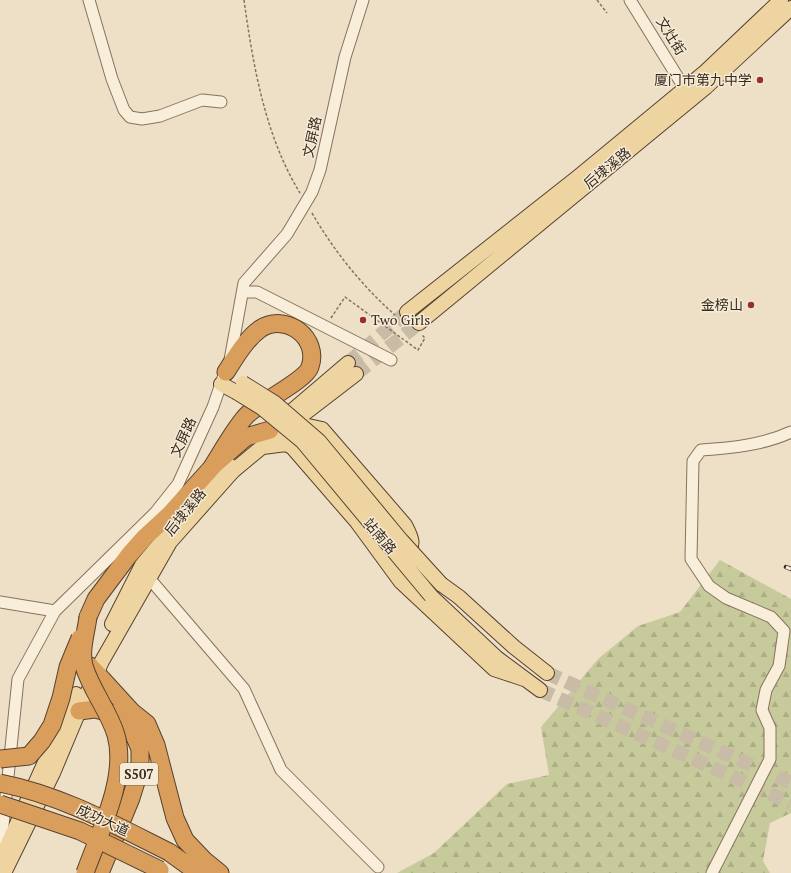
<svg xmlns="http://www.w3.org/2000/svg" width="791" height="873" font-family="'PT Serif','Noto Sans SC',serif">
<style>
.forest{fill:url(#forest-firs)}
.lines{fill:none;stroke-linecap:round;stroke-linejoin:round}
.major-tunnel{stroke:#c9bca6;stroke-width:14;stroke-dasharray:14 7;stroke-linecap:butt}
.minor-casing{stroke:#88725d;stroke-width:13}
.major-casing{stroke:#564131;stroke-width:16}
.highway-casing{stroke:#564131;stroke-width:19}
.path{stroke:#88725d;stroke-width:1.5;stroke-dasharray:3 2;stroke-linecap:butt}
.minor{stroke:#f8eeda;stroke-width:11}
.major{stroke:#eed4a0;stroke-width:14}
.highway{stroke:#d99e5b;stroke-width:17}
.rail-casing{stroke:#392b20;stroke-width:4.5}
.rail{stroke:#f5ebd6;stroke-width:3;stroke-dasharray:9;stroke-linecap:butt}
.major-bridge-casing{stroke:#564131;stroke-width:16;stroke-linecap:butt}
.highway-bridge-casing{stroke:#564131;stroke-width:19;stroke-linecap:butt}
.major-bridge{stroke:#eed4a0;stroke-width:14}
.highway-bridge{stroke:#d99e5b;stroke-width:17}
.poi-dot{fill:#952f32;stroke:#f5ebd6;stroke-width:1.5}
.labels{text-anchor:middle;stroke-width:3;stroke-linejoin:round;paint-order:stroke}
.shield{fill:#f5ebd6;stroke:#716557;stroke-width:1}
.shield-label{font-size:13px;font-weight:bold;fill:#392b20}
.street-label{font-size:14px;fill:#392b20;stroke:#f5ebd6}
.poi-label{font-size:14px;fill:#392b20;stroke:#f5ebd6;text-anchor:end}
</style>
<defs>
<pattern id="forest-firs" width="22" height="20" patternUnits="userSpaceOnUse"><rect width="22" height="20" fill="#c7cb9b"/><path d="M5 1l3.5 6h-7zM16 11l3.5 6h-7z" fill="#acae85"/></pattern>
</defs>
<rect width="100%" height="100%" fill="#ede0c7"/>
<path class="forest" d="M720 560 791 599V813L770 823 763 861 770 873H397L434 853 507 784 549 775 541 727 598 659 638 626 680 612Z"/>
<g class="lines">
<path class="major-tunnel" d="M348 363 407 312
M356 374 419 323
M547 673 791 783
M540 690 791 803"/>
<defs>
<path id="minor" d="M89 0 112 79 124 110 130 117 142 119 160 116 202 100 221 102
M630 0 685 89
M243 292H257L391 360
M230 360 244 283 287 234 312 192 320 170 345 57 363 0
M149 578 244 689 281 770 378 867
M0 602 55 611
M0 855 18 679 55 611 155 513 178 484 213 407 223 378
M712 873 770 759V728L762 710 766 690 779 666 784 631 771 617 726 598 709 586 691 559 693 461 701 450C731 448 763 445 791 432"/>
<path id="major" d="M407 312 578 177 704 73 781 0
M419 323 706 87 791 8
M221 384 236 392
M280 421 348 363
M299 424 322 429 405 525C412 538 416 546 403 557
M263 447 286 444 292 447 357 522 401 582 494 669 524 679
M189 508 211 481 229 465
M441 584 459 597 514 647 547 673
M431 596 497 658 540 690
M112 624 142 565 167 535
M1 859 76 694
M4 873 53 773 79 711 102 661 170 542 233 471 274 437 356 374"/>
<path id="highway" d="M212 467C221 453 237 424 248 414 261 402 306 380 310 367 320 338 286 312 260 329 246 339 235 358 226 372
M88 617 96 599 129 555 145 537 170 514 215 464 246 437 270 430
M90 666 132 712 147 724 156 745 175 818 185 840 204 860 220 873
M79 711 95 709 115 714 131 728 140 749V769L131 798 100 873
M169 852 198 873"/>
</defs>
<use href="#minor" class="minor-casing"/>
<use href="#major" class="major-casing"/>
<use href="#highway" class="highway-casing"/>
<path class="path" d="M244 0C253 65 265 136 300 193
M597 0 607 13
M312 213C334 251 362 286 395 315
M331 318 345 297 418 350 425 338 421 334"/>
<use href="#minor" class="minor"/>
<use href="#major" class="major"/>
<use href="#highway" class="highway"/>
<defs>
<path id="rail" d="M786 567 791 569"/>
</defs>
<use href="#rail" class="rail-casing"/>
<use href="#rail" class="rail"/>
<defs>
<path id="major-bridge" d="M243 383 275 403 319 441 401 540 441 584
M236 392 262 408 302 441 431 596"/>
<path id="highway-bridge" d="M0 759 29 756 42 741 52 725 61 698 68 667 80 638
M0 783C61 795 115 825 169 852
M0 804 80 831 160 870
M85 873C99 833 128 778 116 735 109 711 91 690 84 666 80 650 86 633 88 617"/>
</defs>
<use href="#major-bridge" class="major-bridge-casing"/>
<use href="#highway-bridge" class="highway-bridge-casing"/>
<use href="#major-bridge" class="major-bridge"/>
<use href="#highway-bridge" class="highway-bridge"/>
</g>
<g class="poi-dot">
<circle cx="760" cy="80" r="4"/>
<circle cx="751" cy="305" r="4"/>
<circle cx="363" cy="320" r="4"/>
</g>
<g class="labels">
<rect class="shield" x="120" y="763" width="38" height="22" rx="3"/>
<g class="shield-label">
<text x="139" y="779">S507</text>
</g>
<g class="street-label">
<text transform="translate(671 36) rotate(58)" y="5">文灶街</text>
<text transform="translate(312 137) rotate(-78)" y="5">文屏路</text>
<text transform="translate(607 168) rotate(-39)" y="5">后埭溪路</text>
<text transform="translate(183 437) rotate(-66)" y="5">文屏路</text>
<text transform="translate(185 512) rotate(-51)" y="5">后埭溪路</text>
<text transform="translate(380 536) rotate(50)" y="5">站南路</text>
<text transform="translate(103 820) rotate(25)" y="5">成功大道</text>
</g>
<g class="poi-label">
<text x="752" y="85">厦门市第九中学</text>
<text x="743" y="310">金榜山</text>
<text x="371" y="325" text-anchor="start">Two Girls</text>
</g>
</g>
</svg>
